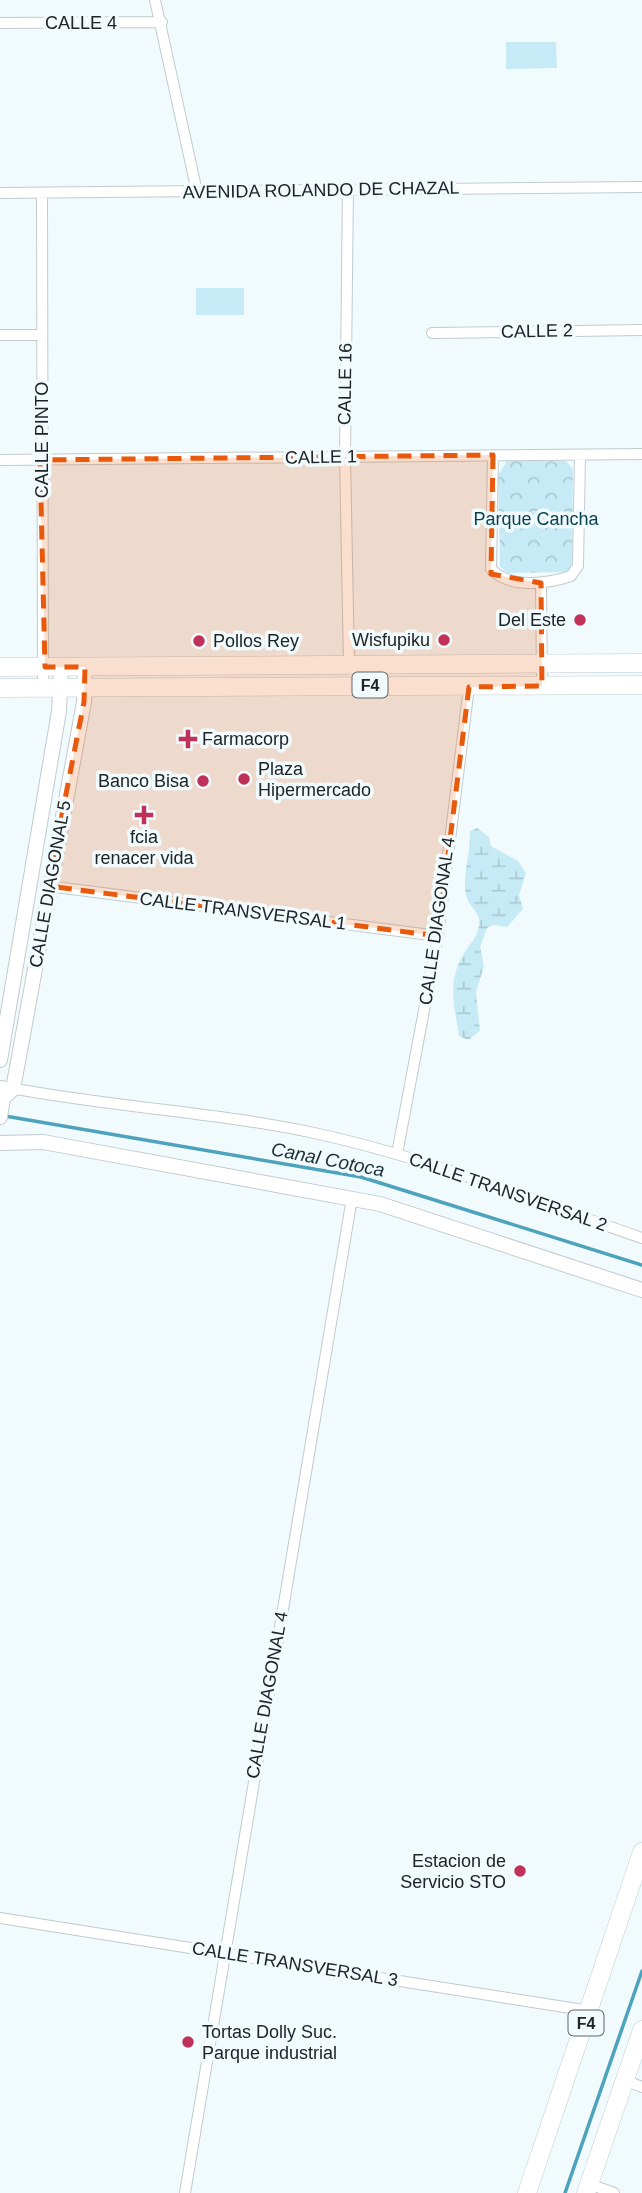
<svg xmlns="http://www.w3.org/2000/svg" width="642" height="2193" font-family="Helvetica,sans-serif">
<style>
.wetland{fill:url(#wetland-marsh)}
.park{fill:url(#park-crowns)}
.garden{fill:#c7ebf6}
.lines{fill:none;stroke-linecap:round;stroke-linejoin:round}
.stream{stroke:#4da3bb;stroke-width:3.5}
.minor-casing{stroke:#c1cbce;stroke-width:12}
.tertiary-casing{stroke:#c1cbce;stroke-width:16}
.trunk-casing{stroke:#c1cbce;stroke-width:19}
.minor{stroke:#fff;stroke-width:10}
.tertiary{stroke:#fff;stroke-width:14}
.trunk{stroke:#fff;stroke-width:18}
.marked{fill:#e8590c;fill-opacity:0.2;stroke:#e8590c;stroke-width:5;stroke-dasharray:14 9;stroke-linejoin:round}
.poi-dot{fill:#c03159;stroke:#f1fbfe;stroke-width:2.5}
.labels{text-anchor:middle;stroke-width:7;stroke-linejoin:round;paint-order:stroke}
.shield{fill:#f1fbfe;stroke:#5f6466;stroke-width:2}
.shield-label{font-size:16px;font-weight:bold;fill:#202425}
.street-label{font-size:18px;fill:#202425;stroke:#f1fbfe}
.park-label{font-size:18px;fill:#08414f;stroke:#f1fbfe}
.poi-label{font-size:18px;fill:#202425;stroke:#f1fbfe;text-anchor:end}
.water-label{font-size:19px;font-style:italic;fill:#1a2f36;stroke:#f1fbfe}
</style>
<defs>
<pattern id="wetland-marsh" width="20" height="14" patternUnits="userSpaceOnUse" patternTransform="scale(1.75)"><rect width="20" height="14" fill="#c7ebf6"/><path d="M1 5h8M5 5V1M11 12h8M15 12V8" fill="none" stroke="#abc9d3"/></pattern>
<pattern id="park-crowns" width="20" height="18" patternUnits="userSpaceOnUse" patternTransform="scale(1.75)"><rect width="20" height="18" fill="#c7ebf6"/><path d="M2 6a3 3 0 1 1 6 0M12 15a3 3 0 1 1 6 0" fill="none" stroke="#abc9d3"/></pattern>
</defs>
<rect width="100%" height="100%" fill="#f1fbfe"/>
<path class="wetland" d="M477 828 489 837 491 846 518 861 526 873 519 895 523 909 507 927 493 925 487 928 480 947 484 966 476 992 480 1031 468 1040 459 1036C455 1009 447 983 462 957 468 945 478 938 479 924 481 912 468 907 466 895 462 873 471 853 470 831Z"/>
<path class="park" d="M507 461H566L573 469 572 566 566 572 508 573 500 567 498 475Z"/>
<path class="garden" d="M506 42H556L557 68 506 69Z
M196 288H244V315H196Z"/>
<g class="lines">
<path class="stream" d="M5 1116 361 1177 642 1265
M565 2193 642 1971"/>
<defs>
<path id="minor" d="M155 0 197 192
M0 23 162 22
M348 187 345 456 349 665
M0 193 642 187
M42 193 43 688
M432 333 642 330
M0 335H42
M493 455 491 569C510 589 547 584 571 576L578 566 580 456
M0 460 642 454
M541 583 542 686
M48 886 438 936
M0 1086C104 1107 211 1111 314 1133 426 1157 534 1201 642 1238
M397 1154 438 936 469 687
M0 1918 590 2011
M624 2080 642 2087
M589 2184 614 2193
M185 2193 352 1198"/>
<path id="tertiary" d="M0 1060 59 711 61 667
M0 1117 3 1098 13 1089 84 702 85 667
M0 1143 43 1142 380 1204 642 1290"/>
<path id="trunk" d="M0 667 642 663
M0 688 642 685
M527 2193 642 1852
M586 2193 642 2030"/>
</defs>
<use href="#minor" class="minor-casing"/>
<use href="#tertiary" class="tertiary-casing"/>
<use href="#trunk" class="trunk-casing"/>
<use href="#minor" class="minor"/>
<use href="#tertiary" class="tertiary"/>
<use href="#trunk" class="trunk"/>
</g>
<path class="marked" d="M493 455 491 574 541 583 542 686 469 687 438 936 48 886 84 702 85 667H45L40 460Z"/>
<g class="poi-dot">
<circle cx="580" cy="620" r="7"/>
<circle cx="444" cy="640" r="7"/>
<circle cx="199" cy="641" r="7"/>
<path d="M184.5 728.5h7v7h7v7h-7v7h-7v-7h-7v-7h7z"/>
<circle cx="244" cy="779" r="7"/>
<circle cx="203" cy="781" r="7"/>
<path d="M140.5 804.5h7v7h7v7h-7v7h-7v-7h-7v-7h7z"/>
<circle cx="520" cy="1871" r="7"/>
<circle cx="188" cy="2042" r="7"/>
</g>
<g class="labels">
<g class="shield">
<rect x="352.5" y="672.5" width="35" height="25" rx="5"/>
<rect x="568.5" y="2010.5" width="35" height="25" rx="5"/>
</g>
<g class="shield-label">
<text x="370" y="691">F4</text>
<text x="586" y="2029">F4</text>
</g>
<g class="street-label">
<text x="81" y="29">CALLE 4</text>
<text transform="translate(321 190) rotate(-1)" y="6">AVENIDA ROLANDO DE CHAZAL</text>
<text transform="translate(537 331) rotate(-1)" y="6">CALLE 2</text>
<text transform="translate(345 384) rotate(-89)" y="6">CALLE 16</text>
<text transform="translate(42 440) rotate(-90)" y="6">CALLE PINTO</text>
<text transform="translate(321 457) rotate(-1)" y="6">CALLE 1</text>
<text transform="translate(50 884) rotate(-80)" y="6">CALLE DIAGONAL 5</text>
<text transform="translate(243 911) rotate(7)" y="6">CALLE TRANSVERSAL 1</text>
<text transform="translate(437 921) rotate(-82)" y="6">CALLE DIAGONAL 4</text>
<text transform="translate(508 1192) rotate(19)" y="6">CALLE TRANSVERSAL 2</text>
<text transform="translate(267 1695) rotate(-80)" y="6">CALLE DIAGONAL 4</text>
<text transform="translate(295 1964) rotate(9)" y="6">CALLE TRANSVERSAL 3</text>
</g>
<g class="park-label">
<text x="536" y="525">Parque Cancha</text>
</g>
<g class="poi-label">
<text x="566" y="626">Del Este</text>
<text x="430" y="646">Wisfupiku</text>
<text x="213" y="647" text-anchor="start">Pollos Rey</text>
<text x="202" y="745" text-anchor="start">Farmacorp</text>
<text x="258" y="775" text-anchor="start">Plaza<tspan x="258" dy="21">Hipermercado</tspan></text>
<text x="189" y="787">Banco Bisa</text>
<text x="144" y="843" text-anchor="middle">fcia<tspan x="144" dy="21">renacer vida</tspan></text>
<text x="506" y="1867">Estacion de<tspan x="506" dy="21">Servicio STO</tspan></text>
<text x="202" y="2038" text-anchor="start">Tortas Dolly Suc.<tspan x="202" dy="21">Parque industrial</tspan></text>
</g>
<g class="water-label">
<text transform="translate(328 1159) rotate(11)" y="7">Canal Cotoca</text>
</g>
</g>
</svg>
